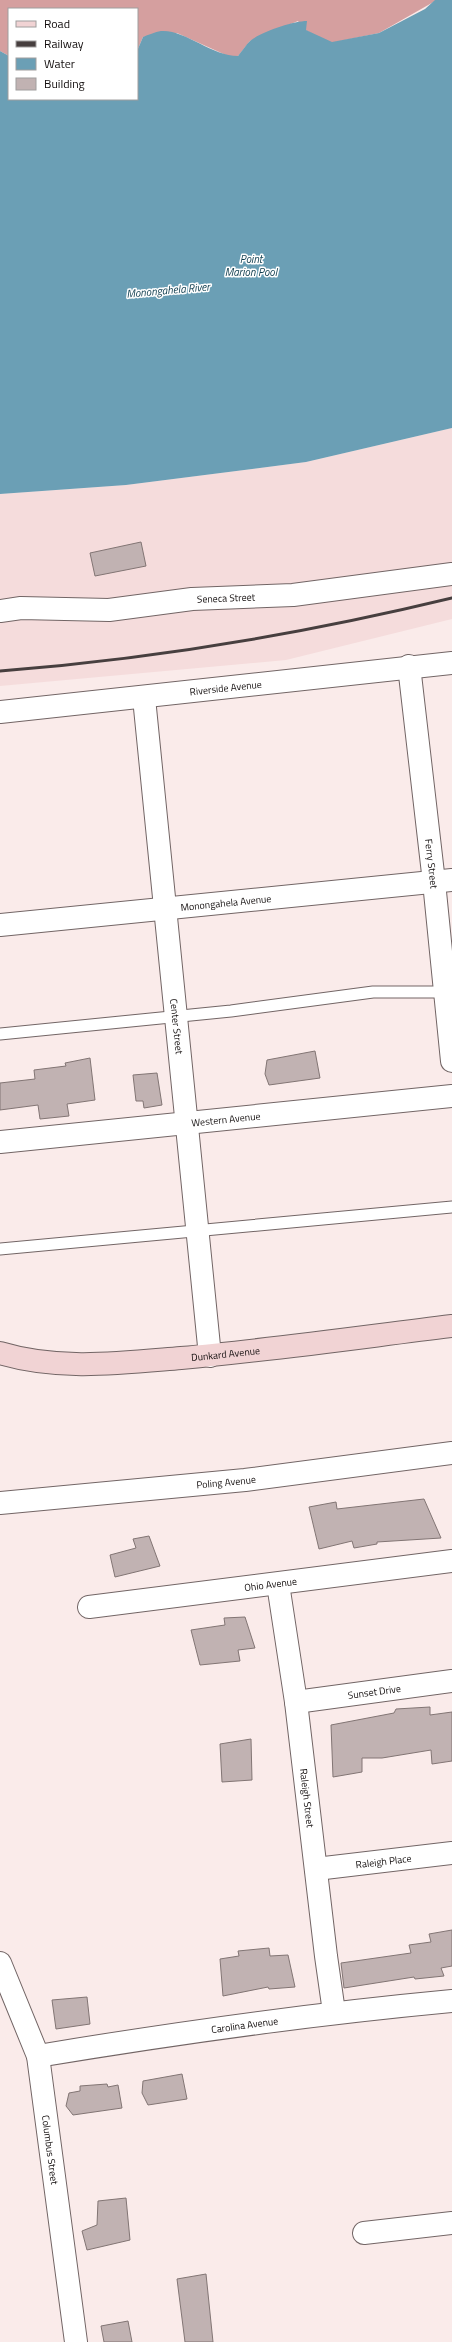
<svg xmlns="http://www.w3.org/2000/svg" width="452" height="2342" font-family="'Titillium Web',sans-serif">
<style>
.built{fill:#f5dcdc}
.forest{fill:#d59f9f}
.water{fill:#6b9fb5}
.building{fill:#c1b2b2;stroke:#827574}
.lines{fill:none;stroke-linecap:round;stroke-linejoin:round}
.lane-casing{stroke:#726565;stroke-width:13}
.street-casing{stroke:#726565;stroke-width:24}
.secondary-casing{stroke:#726565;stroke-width:24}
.lane{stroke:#fff;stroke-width:11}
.street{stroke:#fff;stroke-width:22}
.secondary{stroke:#f1d3d4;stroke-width:22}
.rail{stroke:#473f3f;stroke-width:3}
.labels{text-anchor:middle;stroke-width:3;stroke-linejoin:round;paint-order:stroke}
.street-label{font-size:10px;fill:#120d0d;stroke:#fff}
.water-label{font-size:11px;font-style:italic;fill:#0c3b4c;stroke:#fff}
</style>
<rect width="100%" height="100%" fill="#faebea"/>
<path class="built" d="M452 428V619L286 660 0 686V494L126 485 306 462Z"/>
<path class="forest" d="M0 0H437L379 33 331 43 305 30 298 21 250 41 238 56H228L177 33 143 37 137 51V9H9V56L0 51Z"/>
<path class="water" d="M435 0H452V428L306 462 126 485 0 494V51L9 56V99H137V51L143 37C148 35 155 32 161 31 184 29 212 56 238 56 242 51 246 45 250 41 261 32 293 21 307 21L306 30 332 42 379 33 425 9Z"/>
<path class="building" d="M141 542 146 566 95 576 90 553Z
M315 1051 320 1078 269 1085 265 1074 267 1060Z
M90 1058 95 1100 67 1104 69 1116 40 1119 38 1105 0 1110V1083L35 1079 34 1070 66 1066 65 1063Z
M157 1073 162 1105 144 1108 143 1101H136L133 1075Z
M424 1499 441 1538 377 1542V1544L354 1548 352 1541 319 1549 309 1507 336 1502 337 1509Z
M149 1536 160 1566 115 1577 110 1555 136 1548 133 1539Z
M245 1617 255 1648 238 1650 240 1661 200 1665 191 1630 225 1625 224 1618Z
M430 1707V1715L452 1712V1761L432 1764 431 1750 382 1758H362V1772L333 1777 331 1725 394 1713 396 1709Z
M251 1739 252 1780 222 1782 220 1744Z
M452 1930V1966L441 1968 444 1976 415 1979 414 1977 344 1988 341 1963 411 1953 409 1945 431 1942 429 1934Z
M269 1948 270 1956 288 1955 295 1987 269 1989 268 1987 223 1996 220 1959 239 1956 238 1951Z
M87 1997 90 2024 56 2029 52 2000Z
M182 2074 187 2099 148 2105 142 2093 143 2081Z
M107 2084 108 2087 118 2085 122 2108 73 2115 66 2106 69 2093 80 2091V2086Z
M126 2198 130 2240 87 2250 82 2231 97 2225 98 2201Z
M206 2274 213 2342H185L177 2279Z
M128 2321 132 2342H104L101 2326Z"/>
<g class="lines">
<defs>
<path id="lane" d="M0 1034 231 1011 373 992H445
M0 1249 452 1207"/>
<g id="street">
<path id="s1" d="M0 611 21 608 109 610 192 599 293 595 452 574"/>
<path id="s2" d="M409 666 434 882 452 1061"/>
<path id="s3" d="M144 698C164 917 190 1136 210 1356"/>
<path id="s4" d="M0 712 452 663"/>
<path id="s5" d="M0 925 452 880"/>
<path id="s6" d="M0 1142 452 1096"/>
<path id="s7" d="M0 1503 245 1480 452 1453"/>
<path id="s8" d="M278 1584 296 1702 326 1956 334 2012"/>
<path id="s9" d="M89 1607 452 1561"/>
<path id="s10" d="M296 1702 452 1681"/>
<path id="s11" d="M316 1869 452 1853"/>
<path id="s12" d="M0 1963 38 2056 76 2342"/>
<path id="s13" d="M38 2056C176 2033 313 2014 452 2001"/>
<path d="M364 2233 452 2223"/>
</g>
<g id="secondary">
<path id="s14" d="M0 1353C59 1371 121 1363 181 1358 271 1350 362 1337 452 1326"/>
</g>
</defs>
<use href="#lane" class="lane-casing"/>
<use href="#street" class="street-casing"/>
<use href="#secondary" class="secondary-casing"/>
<use href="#lane" class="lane"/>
<use href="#street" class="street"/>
<use href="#secondary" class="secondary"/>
<path class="rail" d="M0 671C153 659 303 634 452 598"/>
</g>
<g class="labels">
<g class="street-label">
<text dy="4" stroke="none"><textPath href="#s1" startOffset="227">Seneca Street</textPath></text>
<text dy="4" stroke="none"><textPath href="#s4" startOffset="227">Riverside Avenue</textPath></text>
<text dy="4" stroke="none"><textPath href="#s2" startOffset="199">Ferry Street</textPath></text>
<text dy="4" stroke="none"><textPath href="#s5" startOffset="227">Monongahela Avenue</textPath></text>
<text dy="4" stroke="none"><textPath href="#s3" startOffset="330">Center Street</textPath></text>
<text dy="4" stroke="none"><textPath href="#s6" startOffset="227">Western Avenue</textPath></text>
<text dy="4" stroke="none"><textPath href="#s14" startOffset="227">Dunkard Avenue</textPath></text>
<text dy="4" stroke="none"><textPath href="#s7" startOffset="227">Poling Avenue</textPath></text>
<text dy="4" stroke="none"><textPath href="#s9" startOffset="183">Ohio Avenue</textPath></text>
<text dy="4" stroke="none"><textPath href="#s10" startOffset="79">Sunset Drive</textPath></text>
<text dy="4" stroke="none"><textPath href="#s8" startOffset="216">Raleigh Street</textPath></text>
<text dy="4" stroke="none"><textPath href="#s11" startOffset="68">Raleigh Place</textPath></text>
<text dy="4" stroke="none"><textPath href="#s13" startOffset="209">Carolina Avenue</textPath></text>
<text dy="4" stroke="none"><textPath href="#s12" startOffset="195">Columbus Street</textPath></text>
</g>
<g class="water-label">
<text x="251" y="263">Point<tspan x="251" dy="13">Marion Pool</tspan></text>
<text transform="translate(168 290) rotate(-5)" y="4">Monongahela River</text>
</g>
</g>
<rect x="8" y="8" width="130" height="92" fill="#ffffff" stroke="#a09e9e"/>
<rect x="16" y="21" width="20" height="6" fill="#f1d3d4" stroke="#a09e9e"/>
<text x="44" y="28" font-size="12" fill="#120d0d">Road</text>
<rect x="16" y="41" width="20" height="6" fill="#473f3f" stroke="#a09e9e"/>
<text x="44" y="48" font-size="12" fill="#120d0d">Railway</text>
<rect x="16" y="58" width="20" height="12" fill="#6b9fb5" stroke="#a09e9e"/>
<text x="44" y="68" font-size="12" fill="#120d0d">Water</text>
<rect x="16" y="78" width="20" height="12" fill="#c1b2b2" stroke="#a09e9e"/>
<text x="44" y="88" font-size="12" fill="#120d0d">Building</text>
</svg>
